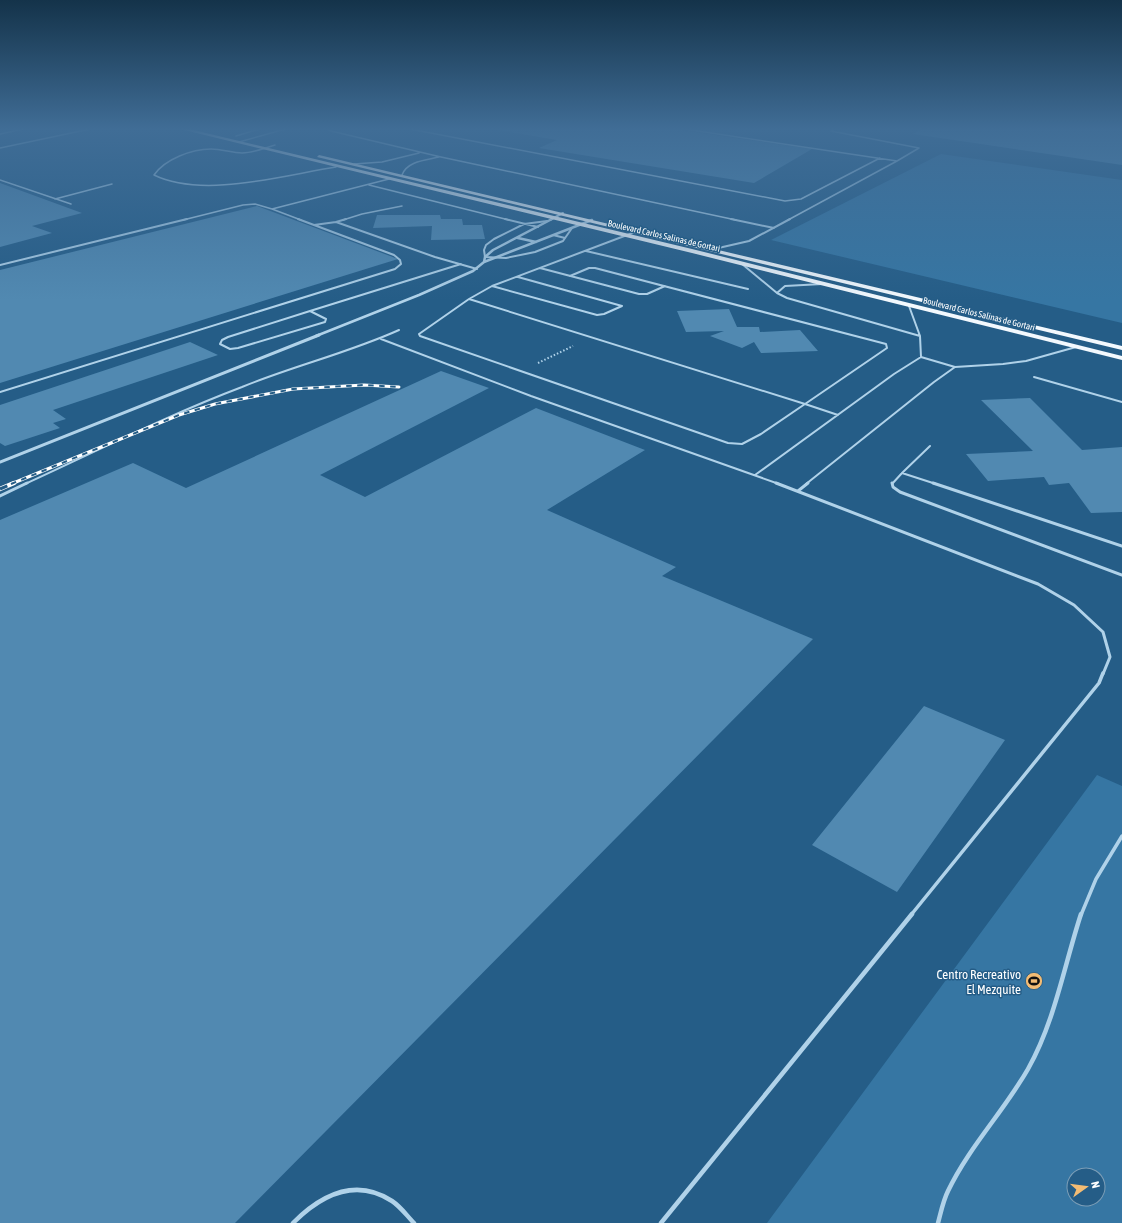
<svg xmlns="http://www.w3.org/2000/svg" width="1122" height="1223" font-family="'Asap Condensed',sans-serif">
<style>
.green{fill:#3676a3;fill-rule:evenodd}
.building{fill:#5189b1}
.lines{fill:none;stroke-linecap:round;stroke-linejoin:round}
.path{stroke:#b0d2e9;stroke-width:2;stroke-dasharray:1.5 2;stroke-linecap:butt}
.lane-far4{stroke:#b0d2e9;stroke-width:1.5}
.lane-far3{stroke:#b0d2e9;stroke-width:2}
.lane-far2{stroke:#b0d2e9;stroke-width:3}
.lane-far1{stroke:#b0d2e9;stroke-width:3.5}
.lane{stroke:#b0d2e9;stroke-width:4.5}
.street-far2{stroke:#b0d2e9;stroke-width:2}
.street-far1{stroke:#b0d2e9;stroke-width:2.5}
.street{stroke:#b0d2e9;stroke-width:3}
.primary{fill:#f3f9fe;fill-rule:evenodd}
.rail-far1-casing{stroke:#fff;stroke-width:3}
.rail-casing{stroke:#fff;stroke-width:4.5}
.rail-far1{stroke:#255d87;stroke-width:2;stroke-dasharray:5.5;stroke-linecap:butt}
.rail{stroke:#255d87;stroke-width:3;stroke-dasharray:8;stroke-linecap:butt}
.labels{text-anchor:middle;stroke-width:3;stroke-linejoin:round;paint-order:stroke}
.far-street-label{font-size:9px;fill:#fff;stroke:#255d87}
.near-poi-label{font-size:13px;fill:#fff;stroke:#255d87;text-anchor:end}
</style>
<rect width="100%" height="100%" fill="#255d87"/>
<path class="green" d="M941 154 1122 180V323L771 240Z
M1097 775 1122 786V1223H767ZM1074 1175H1098V1199H1074Z"/>
<path class="building" d="M486 128H667L812 149 754 183 539 148 557 140Z
M924 128H1122V165L913 134Z
M0 183 82 213 32 226 52 233 0 247Z
M257 206 398 259 0 383V270Z
M377 215H440L441 219H462L463 225H482L485 239 431 240 432 226 373 228Z
M729 309 737 327H759L760 332 800 330 818 351 761 353 754 342 742 348 710 336 724 331 686 332 677 311Z
M190 342 218 355 53 410 66 419 53 423 60 428 5 446 0 443V405Z
M441 371 489 388 320 475 365 497 536 408 645 450 547 510 676 567 662 576 813 639 235 1223H0V520L133 463 186 488Z
M1030 398 1082 450 1122 447V512L1091 513 1069 483 1049 485 1044 477 988 481 966 454 1033 451 981 400Z
M924 706 1005 740 897 892 812 845Z"/>
<g class="lines">
<path class="path" d="M538 363 573 346"/>
<path class="lane-far4" d="M326 128 331 131 441 157 736 220
M405 128 785 201 801 199 880 158
M678 128 897 161 788 220
M836 128 831 131 919 148 897 161
M0 134 28 128
M236 136 263 128
M239 142 289 128
M275 145C264 148 254 153 242 153 232 153 222 149 211 149 192 149 165 159 154 175 203 199 284 175 336 167
M0 148 95 128
M354 164 382 162 419 153
M402 175C407 161 426 160 439 157
M0 180 71 204
M369 185 509 220
M55 199 112 184
M183 220 243 205 255 204 272 209
M301 220 272 209 389 179
M343 220 362 214 402 206"/>
<path class="lane-far3" d="M346 219 336 222 435 257 477 269
M505 219 538 227
M731 219 774 228
M547 221 524 224 494 239 486 245 484 250 485 257 506 258 535 252 563 241 572 228
M314 225 336 222
M553 235 565 238
M714 249 749 241 790 219
M586 251 748 289
M742 264 777 293 787 298 920 336
M0 265 187 219
M540 268 639 294H647L665 286
M570 276 589 268H595L886 344 887 348 805 404
M518 277 622 306
M492 286 597 315 604 314 622 306
M777 293 785 286 822 284
M469 299 805 404 761 434 742 444 728 443 420 336 419 334Z
M469 299 492 286 635 232
M909 306 920 336 921 357
M310 311 326 319 325 322 238 348 230 349 220 344 222 340 228 337Z
M310 311 461 264
M381 339 531 396 779 484
M1034 377 1122 402
M0 392 395 269 401 264 400 260 394 255 298 219
M805 404 838 415
M902 473 930 446
M755 475 894 374 921 357 955 367 1003 364 1026 361 1076 347
M25 484C97 451 168 415 242 387 293 366 348 353 399 330
M806 484 934 382 955 367
M892 484 902 473 936 484"/>
<path class="lane-far2" d="M776 483 1038 584 1074 605 1103 632 1110 657 1103 674
M892 483 893 487 900 492 1122 575
M933 483 1122 546
M798 491 808 483
M0 496 27 483"/>
<path class="lane-far1" d="M911 915 1099 683 1103 673
M1081 915 1096 879 1122 836"/>
<path class="lane" d="M293 1223C321 1195 355 1177 392 1201 401 1207 407 1216 414 1223
M661 1223 912 914
M938 1223C941 1212 943 1201 948 1191 969 1147 1004 1111 1028 1069 1055 1021 1064 966 1081 914"/>
<path class="street-far2" d="M550 220 563 213"/>
<path class="street-far1" d="M518 238 536 242
M484 262 485 257 493 250 552 219
M316 336 419 295 473 271 484 262 592 220"/>
<path class="street" d="M0 462 319 335"/>
<path class="primary" d="M185 128 692 249 1122 356V360L692 253 176 128Z
M319 155 1122 346V350L317 157Z"/>
<defs>
<path id="rail-far1" d="M11 484 179 415 215 404 293 389 364 385 399 387"/>
<path id="rail" d="M0 489 14 483"/>
</defs>
<use href="#rail-far1" class="rail-far1-casing"/>
<use href="#rail" class="rail-casing"/>
<use href="#rail-far1" class="rail-far1"/>
<use href="#rail" class="rail"/>
</g>
<linearGradient id="sky" x2="0" y2="1"><stop stop-color="#14334a"/><stop offset="0.43" stop-color="#406d96"/><stop offset="1" stop-color="#406d96" stop-opacity="0"/></linearGradient>
<rect width="1122" height="300" fill="url(#sky)"/>
<defs>
<symbol id="stadium-disc" viewBox="-11 -11 22 22"><circle r="9.5" fill="#f3bc74" stroke="#255d87"/><path d="M0-5a6.5 5 0 1 0 0 10a6.5 5 0 1 0 0-10ZM-3.5-1.8h7v3.6h-7Z" fill="#111"/></symbol>
</defs>
<g fill-rule="evenodd">
<use href="#stadium-disc" x="1024" y="971" width="20" height="20"/>
</g>
<g class="labels">
<g class="far-street-label">
<text transform="translate(664 236) rotate(13)" y="3">Boulevard Carlos Salinas de Gortari</text>
<text transform="translate(979 314) rotate(14)" y="3">Boulevard Carlos Salinas de Gortari</text>
</g>
<g class="near-poi-label">
<text x="1021" y="979">Centro Recreativo<tspan x="1021" dy="15">El Mezquite</tspan></text>
</g>
</g>
<g transform="translate(1086 1187) rotate(76)"><circle r="19" fill="#255d87" stroke="#7c9eb7"/>
<path d="M0-3L7 15L0 10L-7 15Z" fill="#f3bc74"/>
<text y="-6" font-size="11" font-weight="bold" text-anchor="middle" fill="#ffffff">N</text>
</g>
</svg>
